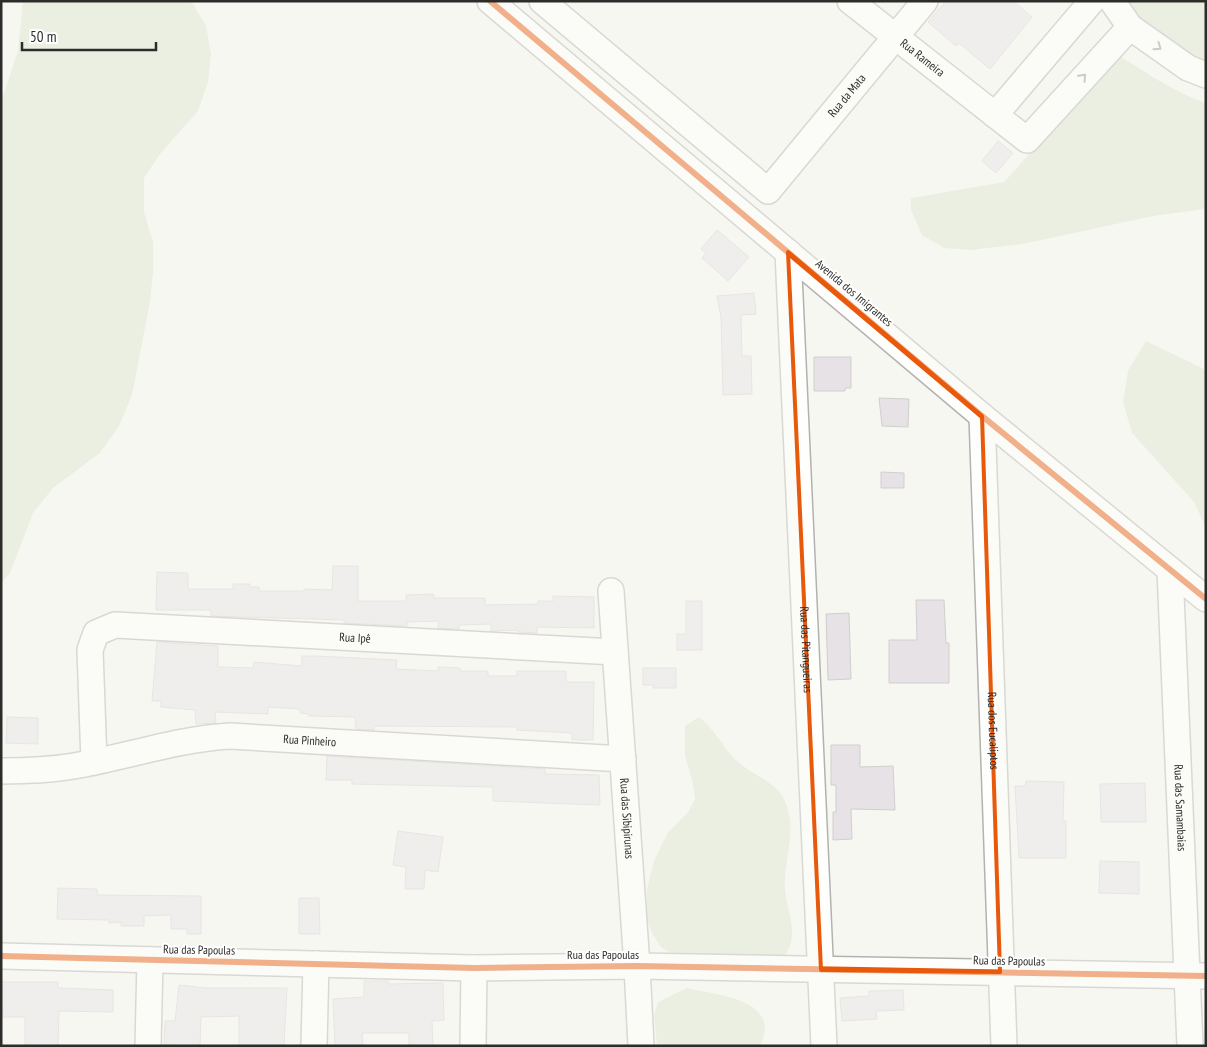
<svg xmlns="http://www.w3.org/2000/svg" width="1207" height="1047" font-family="'PT Sans Narrow',sans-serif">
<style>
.green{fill:#dae4ce}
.building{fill:#e7e2e5;stroke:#d0cfce}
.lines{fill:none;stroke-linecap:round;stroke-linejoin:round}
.minor-casing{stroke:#b3b2af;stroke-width:28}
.minor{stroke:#fefefd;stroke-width:25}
.cycleway-casing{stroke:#fff;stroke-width:9}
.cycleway{stroke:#e8590c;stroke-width:6}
.oneway{stroke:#969594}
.marked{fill:none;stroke:#e8590c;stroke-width:4;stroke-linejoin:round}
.labels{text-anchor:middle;stroke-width:4;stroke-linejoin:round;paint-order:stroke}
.street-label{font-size:12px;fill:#2d2c2a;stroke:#fff}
</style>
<rect width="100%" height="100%" fill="#f7f7f2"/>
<path class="green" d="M23 1H191L206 25 211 54 208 82 198 111 160 154 144 178V212L153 242V273L150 302 132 395 119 426 100 453 53 488 33 513 10 573 1 583V102L18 51Z
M1121 1H1206V67L1170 49Z
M1118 55C1147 73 1174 92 1206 103V209L1153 216 1023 244 970 250 944 248 922 235 911 210V198L1004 182Z
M1146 341 1206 370V528L1194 502 1132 433 1123 402 1128 371Z
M699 717C713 728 720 741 731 755 754 781 785 778 790 820 793 843 783 867 785 889 787 913 800 933 785 955L774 958 680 959 661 947 652 933 647 919V889L654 861 667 834 688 812 695 799 693 784 685 756V726Z
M687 988C717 995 783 999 760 1046H657L654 1016 658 1002Z"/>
<path class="building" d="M946 1H1013L1032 17 990 69 959 43 956 46 928 22Z
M998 141 1013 153 996 173 982 161Z
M717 230 749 257 728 281 702 258 706 253 701 249Z
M754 293 756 314 741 315 742 356H751L752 394 723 395 721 317 717 296Z
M814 357H851V388H845V391H814Z
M879 398 909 399 908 427 882 426Z
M881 472 904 473V488H881Z
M333 566H358V601H406V595L433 594 434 598H485V605L538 604V601H553V596L594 597V628L537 627V633L518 632V630L491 631V624L459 625V629L438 628V621L407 622V626L344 623V620L211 616V610H156L157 572 188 573V589H233V584H250V587H259V591H304V589L332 590Z
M916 600H944L946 643H949V683H889V640H917Z
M686 601H702V650H677V634H686Z
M849 613 851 679 828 680 826 614Z
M157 642 218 646V667L253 668 254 662 302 666V656H316L397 660 396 669 438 671V667L460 668V671H488V676H517V671H566V682H594L593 740H572V733L517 730V727L374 726V730L356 729 355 717 309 716V714L300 713V709L268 707V714L215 712 216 723 196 724 195 710 161 707V701H152Z
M643 668H676V688H653V685H643Z
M7 717 38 718V744L6 743Z
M831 745H860V767L893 766 895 810 851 809 852 839 833 840V812H836V785H831Z
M327 756 545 769V774L599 775 600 805 493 801V787L352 784V780H326Z
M1026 781 1064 782 1063 821H1066V858H1019L1015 786H1025Z
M1145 783 1146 822H1101L1100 784Z
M398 831 443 837 438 872 425 870 424 889H405L406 867 393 865Z
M1100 861 1139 862V894L1099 893Z
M58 888 97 889V895L201 896V934H187V929H171V915L144 916V926H121V922L109 923V920L57 919Z
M299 898H319L320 934H299Z
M364 981H388V984L443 983 444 1020 432 1021 433 1046H409V1033H362L363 1046H335L333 999 364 997Z
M1 982H58V988L113 990V1012L59 1011 58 1046H25V1017H3V1011H1Z
M179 985 206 988H287L284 1046H239V1016L201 1017 200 1046 164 1045 165 1021H175Z
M903 990 904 1010 876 1011 877 1019 842 1021 840 998 869 996V991Z"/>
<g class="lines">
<defs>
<g id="minor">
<path d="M490 1 982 416 1206 599"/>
<path id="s1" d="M542 1 768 191 925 1"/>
<path id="s2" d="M850 1 1027 140 1130 27"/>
<path d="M1112 1 1130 27 1188 68 1206 75"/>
<path d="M995 115 1092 1"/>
<path id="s3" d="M788 252 824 1046"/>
<path id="s4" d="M982 416 1004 1046"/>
<path id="s5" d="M1170 570 1190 1046"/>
<path id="s6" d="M611 591 637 966 641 1046"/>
<path id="s7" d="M94 762 90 650 96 633 115 625 615 652"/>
<path id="s8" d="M1 771C26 771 50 770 74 766 126 757 177 739 230 736L623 759"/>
<path d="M1 956 474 968 637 966 1206 976"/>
<path d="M148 1046 150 960"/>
<path d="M314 1046 316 964"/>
<path d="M473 1046 474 968"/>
</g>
</defs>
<use href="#minor" class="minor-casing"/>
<use href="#minor" class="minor"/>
<defs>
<path id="cycleway" d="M490 1 982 416 1206 599
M1 956 474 968 637 966 1206 976"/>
</defs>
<use href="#cycleway" class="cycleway-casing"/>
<use href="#cycleway" class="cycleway"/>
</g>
<defs><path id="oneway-chevron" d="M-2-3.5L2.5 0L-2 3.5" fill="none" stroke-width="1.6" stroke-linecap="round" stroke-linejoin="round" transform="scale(1.25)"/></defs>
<g class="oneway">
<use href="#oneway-chevron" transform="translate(1158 47) rotate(35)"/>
<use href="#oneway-chevron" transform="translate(1083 77) rotate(-47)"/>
</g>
<path d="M0 0H1207V1047H0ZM788 252 982 416 1000 972 821 970Z" fill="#f7f7f2" fill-opacity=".55" fill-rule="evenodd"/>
<path class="marked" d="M788 252 982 416 1000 972 821 970Z"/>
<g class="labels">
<g class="street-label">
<text dy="4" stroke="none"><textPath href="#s2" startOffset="92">Rua Rameira</textPath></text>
<text dy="4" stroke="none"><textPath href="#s1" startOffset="419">Rua da Mata</textPath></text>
<text transform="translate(854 293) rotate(40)" y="4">Avenida dos Imigrantes</text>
<text dy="4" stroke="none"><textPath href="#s7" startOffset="391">Rua Ipê</textPath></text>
<text dy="4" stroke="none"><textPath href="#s3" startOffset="398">Rua das Pitangueiras</textPath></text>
<text dy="4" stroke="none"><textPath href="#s4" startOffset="315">Rua dos Eucaliptos</textPath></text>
<text dy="4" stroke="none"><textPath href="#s8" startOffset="312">Rua Pinheiro</textPath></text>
<text dy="4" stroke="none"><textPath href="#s5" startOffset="238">Rua das Samambaias</textPath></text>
<text dy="4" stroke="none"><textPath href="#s6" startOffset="228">Rua das Sibipirunas</textPath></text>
<text transform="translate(199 950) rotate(1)" y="4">Rua das Papoulas</text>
<text x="603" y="959">Rua das Papoulas</text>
<text transform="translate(1009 961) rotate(1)" y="4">Rua das Papoulas</text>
</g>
</g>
<rect width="1207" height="1047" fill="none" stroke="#2d2c2a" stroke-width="5"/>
<path d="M22 42v8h134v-8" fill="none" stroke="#2d2c2a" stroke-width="2.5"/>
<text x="30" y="42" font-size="15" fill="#2d2c2a" stroke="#ffffff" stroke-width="4" paint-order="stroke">50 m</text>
</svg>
